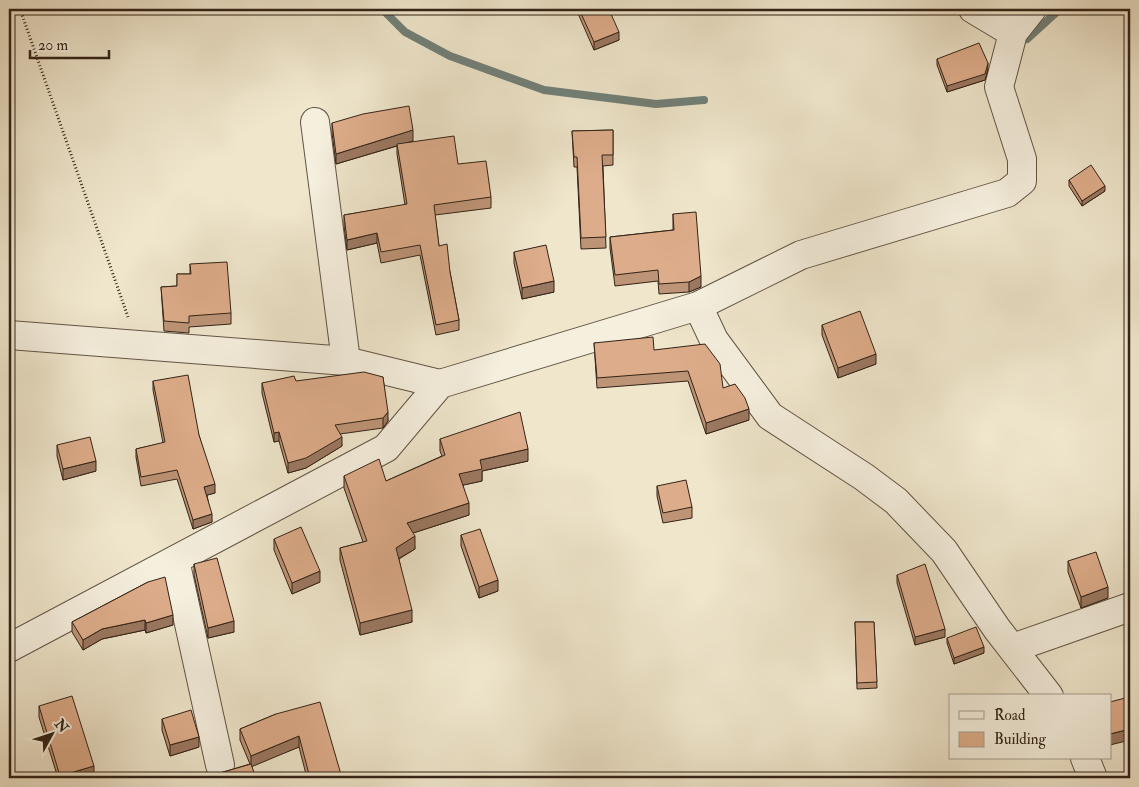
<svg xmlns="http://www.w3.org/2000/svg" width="1139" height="787" font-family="'IM FELL Double Pica',serif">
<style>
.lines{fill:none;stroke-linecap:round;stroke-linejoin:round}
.stream{stroke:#718079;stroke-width:8}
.minor-casing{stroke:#625444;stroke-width:30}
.path{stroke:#332317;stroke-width:3;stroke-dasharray:1 2.5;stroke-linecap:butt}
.minor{stroke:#f5efde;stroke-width:28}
.wall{fill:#be9477;stroke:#332317}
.shaded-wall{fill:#9b7861;stroke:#332317}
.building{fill:#ddac8a;stroke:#332317}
</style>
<rect width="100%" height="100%" fill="#efe6cc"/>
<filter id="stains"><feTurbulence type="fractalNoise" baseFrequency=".004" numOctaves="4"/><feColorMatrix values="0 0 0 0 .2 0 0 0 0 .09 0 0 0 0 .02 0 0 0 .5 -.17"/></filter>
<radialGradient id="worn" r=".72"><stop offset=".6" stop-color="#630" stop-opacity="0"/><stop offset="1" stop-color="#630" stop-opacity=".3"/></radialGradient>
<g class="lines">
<path class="stream" d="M382 9 405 32 450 56 544 90 656 104 704 100
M1027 39 1060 9"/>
<defs>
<path id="minor" d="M973 9 1013 33
M315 122 346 361
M698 306 714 340 770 416 864 477 896 501 944 551 997 629 1049 696
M9 335 346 361 440 384 386 448 9 648
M440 384 698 306 801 255 1007 193 1022 181V159L999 87 1013 33 1032 9
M175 560 220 765
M1013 648 1130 607
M1085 758 1093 778"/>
</defs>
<use href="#minor" class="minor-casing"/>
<path class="path" d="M20 9 128 317"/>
<use href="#minor" class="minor"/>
</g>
<path class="wall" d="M576 9H608L619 40 594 50Z
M937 59 988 69 985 80 947 92 937 65Z
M332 123 413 141 407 143 458 164 491 197V208L435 215 439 246 450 272 459 320V330L436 335 420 255 381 263 377 243 347 250 344 226V215L405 205 397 154V146L336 164 332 133Z
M613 130V165L603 166 606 248 581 249 577 167H574L572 131Z
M1069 180 1105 191 1082 206 1069 186Z
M673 214 701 287 689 292 659 294 658 281 615 286 610 248V237L673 230Z
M514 252 554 292 522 299 514 263Z
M190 264 231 313V324L189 327V333L164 331 161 287 177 286V274H190Z
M822 325 876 364 838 378 822 335Z
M594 343 654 350 723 388 749 420 706 434 688 381 597 388Z
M383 377 388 421 383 428 340 434 342 446 306 468 288 473 279 441 274 442 262 393V383Z
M153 381 199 435 215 493 207 495 212 522 193 529 177 479 141 486 136 457V449L163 443 153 390Z
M440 439 528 461 482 471V481L463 485 469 515 413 533 415 549 399 559 412 622 360 635 340 560V548L363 542 344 488V476L386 481 442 456 440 451Z
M57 445 96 471 63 480 57 456Z
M657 486 692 507V518L663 523 657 496Z
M461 535 498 591 479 598 461 546Z
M274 539 320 582 292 594 274 550Z
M1068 561 1108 598 1081 608 1068 572Z
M194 564 234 632 208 638 194 575Z
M897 575 945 637 915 645 897 583Z
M148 582 173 625 146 633 145 630 102 639 83 650 72 632V622Z
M855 622H874L877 688 857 689Z
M947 638 984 653 954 664 947 643Z
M39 706 94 776 87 778H58L39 717Z
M276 714 342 778H307L299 747 220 777V773L250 764 240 740V729Z
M162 719 199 747 170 756 162 730Z"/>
<path class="shaded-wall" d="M619 32V40L594 50V42Z
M988 63V69L985 80 947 92V86Z
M413 130V141L336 164V154Z
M1105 186V191L1082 206V201Z
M377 233V243L347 250V240Z
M701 276V287L689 292V282Z
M554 281V292L522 299V288Z
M876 354V364L838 378V368Z
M749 409V420L706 434V423Z
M388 412V421L383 428V418Z
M279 432V441L274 442V433Z
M342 437V446L306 468 288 473V463Z
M528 449V461L482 471V481L459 486V474L480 460Z
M96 461V471L63 480V469Z
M215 484V493L204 496V487Z
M469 503V515L407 535V523Z
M212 514V522L193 529V520Z
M415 536V549L396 560V548Z
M320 571V582L292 594V583Z
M498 580V591L479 598V587Z
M1108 587V598L1081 608V597Z
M412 610V622L360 635V623Z
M173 615V625L146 633V623Z
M145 620V630L102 639 83 650V640L102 629Z
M234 621V632L208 638V628Z
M945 629V637L915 645V637Z
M984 647V653L954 664V658Z
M1130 729V740L1110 745V734Z
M299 736V747L251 767V756Z
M199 737V747L170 756V745Z
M94 766V776L87 778H60V776Z"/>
<path class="building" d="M579 9H608L611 14 619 32 594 42Z
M979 43 988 63 985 74 947 86 937 59Z
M409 106 413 130 336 154 332 123 363 114Z
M613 130V155H602L606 237 581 238 577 157H574L572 131Z
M454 136 458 164 486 161 491 197 434 205 439 246 447 244 450 272 459 320 436 325 420 245 381 252 377 233 347 240 344 215 407 204 397 144Z
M1091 165 1105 186 1082 201 1069 180Z
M696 212 701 276 689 282 659 284 658 270 615 275 610 237 674 230 673 214Z
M546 245 554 281 522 288 514 252Z
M227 262 231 313 189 316V323L164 321 161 287 177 286V274H191L190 264Z
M860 311 876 354 838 368 822 325Z
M653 337 654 350 705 344 720 364 723 388 735 384 745 398 749 409 706 423 688 371 597 378 594 343Z
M364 372 383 377 388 412 383 418 335 425 342 437 306 458 288 463 279 432 274 433 262 383 294 376 296 381Z
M188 375 199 435 215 484 204 487 212 514 193 520 177 470 141 477 136 449 165 442 153 381Z
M520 412 528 449 480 460 482 469 459 474 469 503 407 523 415 536 396 548 412 610 360 623 340 548 367 541 344 476 379 459 386 481 445 455 440 439Z
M90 437 96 461 63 469 57 445Z
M686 480 692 507 663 513 657 486Z
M301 527 320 571 292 583 274 539Z
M480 529 498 580 479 587 461 535Z
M1096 552 1108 587 1081 597 1068 561Z
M217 558 234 621 208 628 194 564Z
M925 564 945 629 915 637 897 575Z
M165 577 173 615 146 623 145 620 102 629 83 640 72 622 148 582Z
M855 622H874L877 682 857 683Z
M976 627 984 647 954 658 947 638Z
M72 696 94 766 60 776 39 706Z
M1129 697 1130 703V729L1110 734V702Z
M320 702 342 778H310L299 736 251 756 240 729 276 714Z
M191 710 199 737 170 745 162 719Z
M251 764 256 778H214L221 776 220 773Z"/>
<rect width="1139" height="787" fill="none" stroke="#efe6cc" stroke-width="30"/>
<rect x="10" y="10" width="1119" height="767" fill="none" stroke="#332317" stroke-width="2.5"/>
<rect x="15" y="15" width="1109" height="757" fill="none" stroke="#332317"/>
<rect x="949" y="694" width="162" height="65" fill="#f5efde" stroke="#a79d8e"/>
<rect x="959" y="711" width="25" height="8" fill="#f5efde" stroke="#a79d8e"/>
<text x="994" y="720" font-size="15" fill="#332317">Road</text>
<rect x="959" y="732" width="25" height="15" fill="#ddac8a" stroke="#a79d8e"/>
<text x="994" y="744" font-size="15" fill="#332317">Building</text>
<g transform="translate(52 734) rotate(50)" stroke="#f5efde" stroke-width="4" paint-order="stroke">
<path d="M0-4L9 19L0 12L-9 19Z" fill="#332317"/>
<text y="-8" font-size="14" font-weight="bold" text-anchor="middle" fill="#332317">N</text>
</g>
<path d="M30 50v8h79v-8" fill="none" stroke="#332317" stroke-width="2.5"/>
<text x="38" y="50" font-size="15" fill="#332317" stroke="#f5efde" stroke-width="4" paint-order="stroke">20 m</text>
<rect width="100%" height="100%" filter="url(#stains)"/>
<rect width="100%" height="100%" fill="url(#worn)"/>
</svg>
